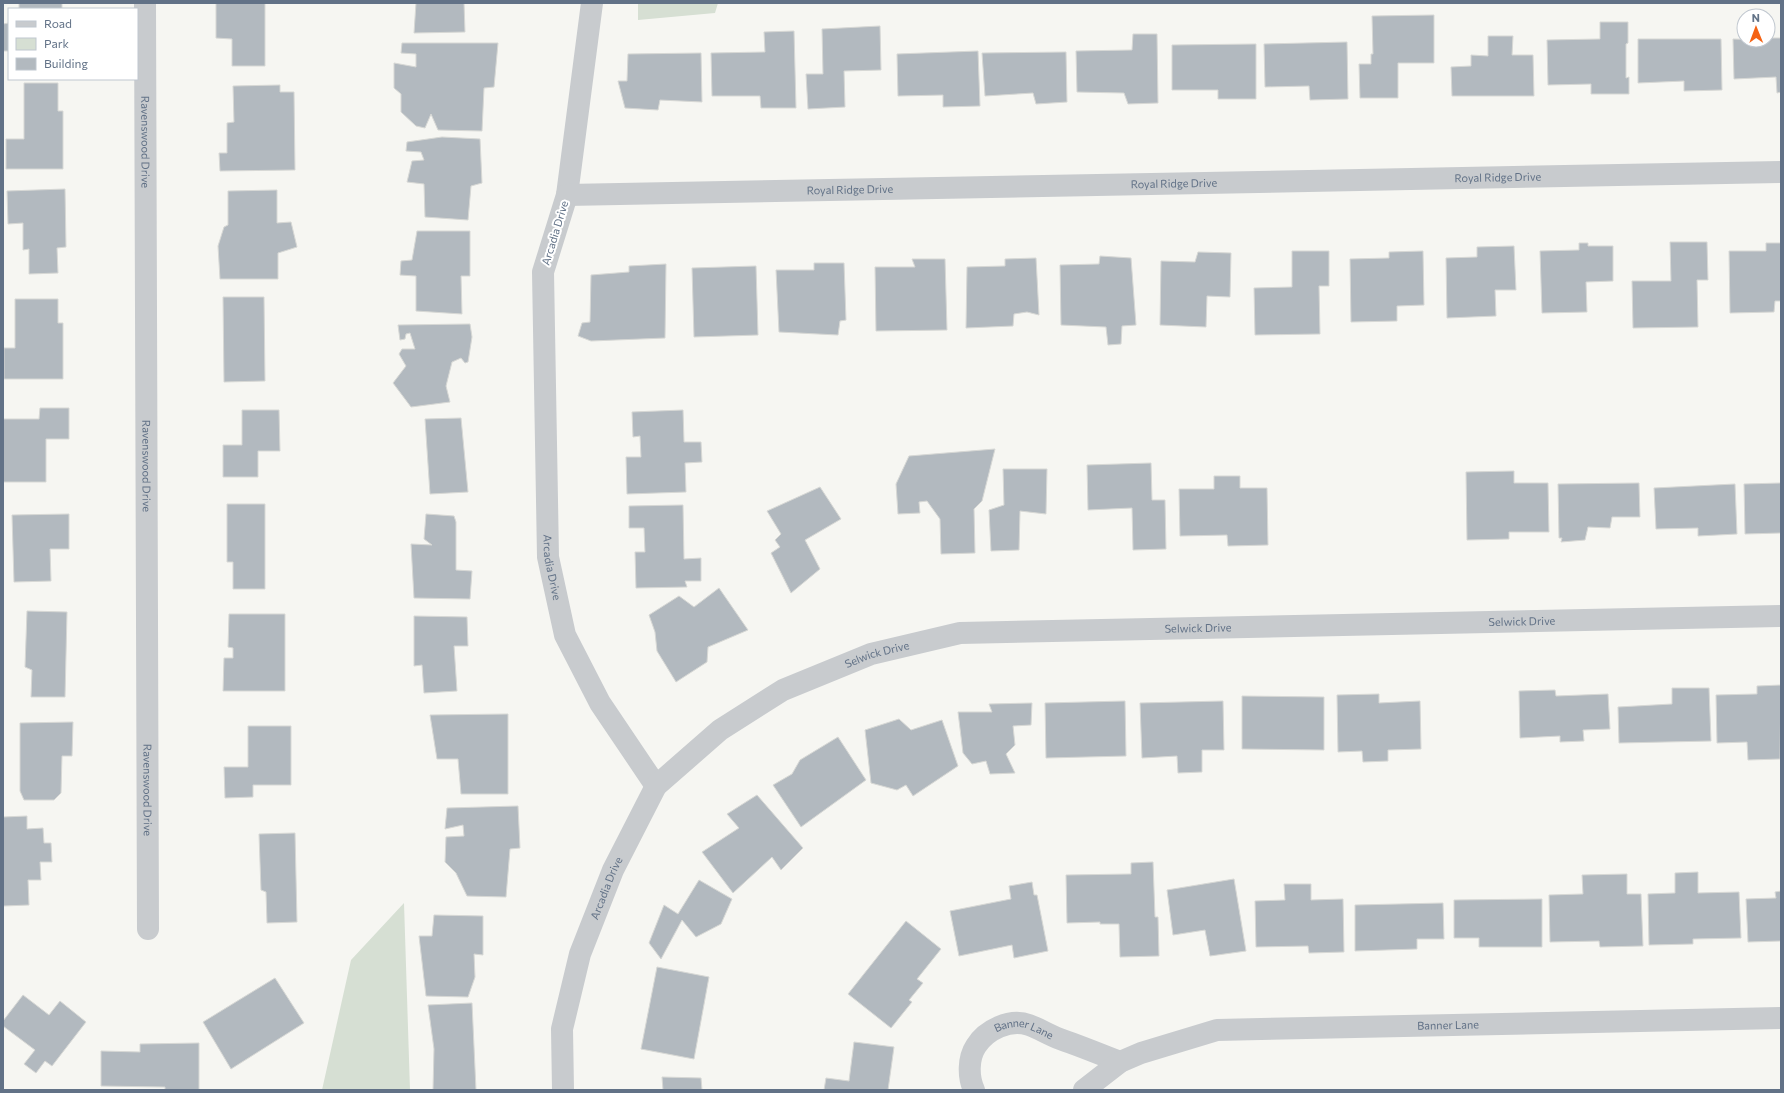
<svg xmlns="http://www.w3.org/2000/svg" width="1784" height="1093" font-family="Commissioner,sans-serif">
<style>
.green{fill:#d6dfd3}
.building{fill:#b2b9bf;stroke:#d7d8d5}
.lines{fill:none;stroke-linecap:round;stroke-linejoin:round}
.minor{stroke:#c8cbce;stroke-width:22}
.labels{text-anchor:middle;stroke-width:4;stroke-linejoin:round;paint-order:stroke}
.street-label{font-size:11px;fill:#627287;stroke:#fff}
</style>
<rect width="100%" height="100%" fill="#f6f6f2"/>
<path class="green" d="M638 3H718L715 13 638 20Z
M404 903 410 1090H322L351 960Z"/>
<path class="building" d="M19 3H62V9H19Z
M216 3H265V66H232V39L216 38Z
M416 3H464L465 32 414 33Z
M1434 15V63H1398V98H1360L1359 64H1371V54H1373L1372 16Z
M1600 22H1628V43L1626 44V78L1629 77V94H1591V84L1548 85 1547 40 1600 39Z
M9 23V51H3V24Z
M880 26 881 70 844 71 845 107 808 109 806 74H823L822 29Z
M794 31 796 108H761L760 96H712L711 53 765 52 764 32Z
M1133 34H1157L1158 103 1128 104 1124 93 1077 92 1076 51 1132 50Z
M1488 36H1513L1512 55H1533L1534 96H1452L1451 67 1471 66V55L1488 56Z
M1768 38H1781V92L1777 93 1776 77 1734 79 1733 39 1768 40Z
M1638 39H1721L1722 90 1684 91V81L1638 83Z
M1347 42 1348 99 1310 100 1309 86 1265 87 1264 44Z
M402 43H498L494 87 484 88 482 131 438 130 431 114 425 128 416 126 401 112V94L394 88V63L416 67V54L401 53Z
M1256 44V99H1218V90H1172V45Z
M978 51 980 106 943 107V95L898 96 897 54Z
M1066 52 1067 102 1036 104 1033 93 985 96 982 53Z
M701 53 702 102 660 100 658 110 625 108 618 81H627L628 54Z
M24 83H58V111H63V169H6V139H24Z
M280 85V92H294L295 170 220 171 219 153H227V123L234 122 233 86Z
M442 137 480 139 482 183 471 186 468 220 425 217 424 184 407 182 412 161 424 160 421 152 406 151 407 142Z
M65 189 66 247 57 248 58 273 29 274V249L23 250V223L8 224 7 191Z
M277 190V223L291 222 297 247 278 253V279H220L218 246 224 227 228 225V191Z
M417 231H470V276H461L462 314 416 311V276L400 275 401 261 412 260Z
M1670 242H1707L1708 280H1697L1698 327 1633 328 1632 281H1671Z
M1579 243H1588V246H1613V281L1586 282 1587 312 1542 313 1540 251 1579 250Z
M1766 243H1781V301H1775L1774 312 1730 313 1729 251H1766Z
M1514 246 1516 290H1495L1496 316 1447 318 1446 258 1477 257V247Z
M1292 251H1329V286H1319L1320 334 1255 335 1254 288 1292 287Z
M1423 251 1424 305 1397 306V321L1351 322 1350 259 1389 258V252Z
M1198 252 1231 253 1230 297 1207 296 1206 327 1160 325 1161 261 1195 262Z
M1100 256 1131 258 1136 325 1122 326 1121 344 1108 345 1106 327 1061 325 1060 265 1099 264Z
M1036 258 1039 315 1027 312 1014 314 1013 326 966 328 967 267 1005 266V259Z
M912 259H945L947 330 876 331 875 267H915Z
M814 263H844L846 320 840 321 838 335 779 332 776 270H814Z
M666 264 665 338 591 341 578 336 582 323 590 322 591 275 629 272V266Z
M756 266 758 335 694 337 692 268Z
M223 297H264L265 381 224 382Z
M15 299H58V323H63V379H4V348H15Z
M470 324 472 337 468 362 465 363 461 358 452 362 446 386 450 402 411 407 393 383 406 366 399 354 402 349H415L410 333 406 334 405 339 400 340 398 325Z
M40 408H69V439H46V482H3V419H39Z
M242 410H279L280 451H258V477H223V445H242Z
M683 410 684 442H701L702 462 685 463 686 492 627 494 626 457H641L640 436 633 437 632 412Z
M461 418 468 492 430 494 425 419Z
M995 449 982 501 974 509 975 553 941 554 940 519 927 501 919 502 920 513 898 514 896 484 909 456Z
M1151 463 1152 500H1165L1166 549 1133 550 1132 508 1088 510 1087 465Z
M1003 469H1047L1046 514 1020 511 1019 550 991 551 989 510 1004 505Z
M1514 471V483H1548L1549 532H1509V539L1467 540 1466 472Z
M1214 476H1240V488H1267L1268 545 1228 546 1227 535 1180 536 1179 489H1214Z
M1639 483 1640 517H1612L1610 528 1588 527 1585 540 1561 542 1562 538H1559L1558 484Z
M1781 483V533L1745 534 1744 484Z
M1735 484 1737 534 1698 536V528L1656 529 1654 488Z
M820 487 841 519 805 540 820 569 791 593 771 553 780 547 775 540 781 534 767 511Z
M227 504H265V589H233V562H227Z
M683 505 684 559 701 558V581H685L687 587 636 588 635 552H645L644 528H629V506Z
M69 514V549H50L51 581 14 582 12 515Z
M426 514 454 516 456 522V570L472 571 470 599 414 598 411 544 432 545 424 539Z
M719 588 748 630 708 647 707 662 676 682 657 651 655 632 649 615 679 596 694 607Z
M27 611 67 612 65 697H31L32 670 25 667Z
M229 614H285V691H223L224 658H233V648L228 647Z
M414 616 467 617 468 646H454L457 691 424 693 422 665 414 666Z
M1781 685 1780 759 1748 760 1747 742 1717 743 1716 695 1757 694V686Z
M1672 688H1709L1711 741 1619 743 1618 707 1672 704Z
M1555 690 1556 696 1608 694 1610 729 1583 730 1584 741 1560 742V736L1520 738 1519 691Z
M1379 694V703L1420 701 1421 749 1388 750V761L1363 762 1362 751 1338 752 1337 695Z
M1242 696 1324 697V750L1242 749Z
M1125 701 1126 756 1046 758 1045 703Z
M1223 701 1224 750H1202V772L1178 773 1177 756 1142 758 1140 703Z
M1032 703 1031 725 1013 726 1015 745 1006 754 1015 773 990 774 986 761 972 764 963 753 958 712H992L989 704Z
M508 714V794H461L458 759H437L430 715Z
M899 719 911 730 942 720 958 766 913 796 906 785 897 790 871 783 865 730Z
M73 722 72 756H62L61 793 54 800H24L20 791V723Z
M248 726H291V785H253V797L225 798 224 767H248Z
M838 737 866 780 801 827 773 785 792 774 800 760Z
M757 795 803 848 781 870 772 857 733 893 702 852 739 828 727 814Z
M518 806 520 848 510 849 506 897 467 896 456 873 445 862 446 837 464 836 463 825 445 829 447 808Z
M27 816V829L43 828 44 843H51L52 862H40L41 880H28L29 905 3 906V817Z
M295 833 297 922 267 923 266 892 261 890 259 834Z
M1153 862 1155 917H1158L1159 956 1120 957 1119 924H1100V922L1067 923 1066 875 1131 874V863Z
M1698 872V893L1739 892 1741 938 1693 939V944L1649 945 1648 894 1675 893V873Z
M1627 874V894H1641L1643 946 1600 947 1599 941 1550 942 1549 895 1583 894 1582 875Z
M1234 879 1246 951 1210 956 1205 930 1173 935 1167 890Z
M699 880 732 899 721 924 696 937 682 920 661 959 649 943 664 905 678 914Z
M1032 882 1034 895H1037L1048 951 1014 958 1012 945 959 956 950 911 1011 899 1009 886Z
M1284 884H1311V900L1343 899 1344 952 1309 953 1308 946 1256 947 1255 901 1285 900Z
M1781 891V941L1748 942 1746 899 1776 898 1775 892Z
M1542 899V947H1479V938H1454V900Z
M1443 903 1444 939H1417V949L1355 951V905Z
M434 915 483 916V955L474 954 475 977 468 997 426 996 419 936H432Z
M906 921 941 949 917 979 923 983 909 1000 912 1002 891 1028 848 994Z
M657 967 709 977 694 1059 641 1049Z
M275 978 304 1023 231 1069 203 1022Z
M23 995 49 1015 60 1001 86 1022 52 1066 45 1061 36 1073 24 1064 35 1050 3 1026V1021Z
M472 1003 476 1090H433L434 1049 428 1005Z
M854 1042 894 1047 888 1090H824L826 1078 849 1081Z
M199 1043V1090H165V1087L101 1086V1051L140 1052V1044Z
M662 1077 701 1078 702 1090H663Z"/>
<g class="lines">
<g class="minor">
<path id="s1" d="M145 3 148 929"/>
<path id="s2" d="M592 3 567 195 543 272 548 557 565 635 600 703 656 786"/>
<path id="s3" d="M567 195 1781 172"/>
<path id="s4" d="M563 1090 562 1029 580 954 613 870 656 786 720 730 783 690 871 654 960 633 1781 616"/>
<path id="s5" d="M974 1090C968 1077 968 1058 976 1046 986 1030 1010 1018 1029 1025 1040 1029 1049 1035 1060 1039 1080 1046 1100 1054 1120 1062"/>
<path id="s6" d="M1084 1090 1120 1062 1141 1053 1217 1030 1781 1018"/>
</g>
</g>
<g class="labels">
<g class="street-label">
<text dy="4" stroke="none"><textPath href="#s1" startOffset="139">Ravenswood Drive</textPath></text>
<text dy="4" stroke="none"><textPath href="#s3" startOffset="931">Royal Ridge Drive</textPath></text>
<text dy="4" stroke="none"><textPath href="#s3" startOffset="607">Royal Ridge Drive</textPath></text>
<text dy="4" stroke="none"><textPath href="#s3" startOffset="283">Royal Ridge Drive</textPath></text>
<text transform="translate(555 233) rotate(-73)" y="4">Arcadia Drive</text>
<text dy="4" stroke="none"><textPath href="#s1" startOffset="463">Ravenswood Drive</textPath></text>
<text dy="4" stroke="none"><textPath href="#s2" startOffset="570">Arcadia Drive</textPath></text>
<text dy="4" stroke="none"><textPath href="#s4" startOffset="1231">Selwick Drive</textPath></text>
<text dy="4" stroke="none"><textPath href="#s4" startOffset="907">Selwick Drive</textPath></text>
<text dy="4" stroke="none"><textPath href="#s4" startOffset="583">Selwick Drive</textPath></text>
<text dy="4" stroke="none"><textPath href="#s1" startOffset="787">Ravenswood Drive</textPath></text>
<text dy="4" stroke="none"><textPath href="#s4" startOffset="209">Arcadia Drive</textPath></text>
<text dy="4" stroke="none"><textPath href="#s6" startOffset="379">Banner Lane</textPath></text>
<text dy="4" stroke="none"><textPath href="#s5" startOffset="102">Banner Lane</textPath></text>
</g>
</g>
<rect width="1784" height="1093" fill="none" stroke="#627287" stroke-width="8"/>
<rect x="8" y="8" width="130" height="72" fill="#ffffff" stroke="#c0c7cf"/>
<rect x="16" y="21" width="20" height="6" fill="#c8cbce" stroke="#c0c7cf"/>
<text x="44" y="28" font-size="12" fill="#627287">Road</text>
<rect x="16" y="38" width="20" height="12" fill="#d6dfd3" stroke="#c0c7cf"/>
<text x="44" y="48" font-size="12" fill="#627287">Park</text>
<rect x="16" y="58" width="20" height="12" fill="#b2b9bf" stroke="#c0c7cf"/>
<text x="44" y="68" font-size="12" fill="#627287">Building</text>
<g transform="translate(1756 28) rotate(359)"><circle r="19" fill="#ffffff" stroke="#c0c7cf"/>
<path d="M0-3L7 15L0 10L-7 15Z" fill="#f56213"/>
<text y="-6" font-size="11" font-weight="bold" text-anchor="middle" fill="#627287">N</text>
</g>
</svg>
